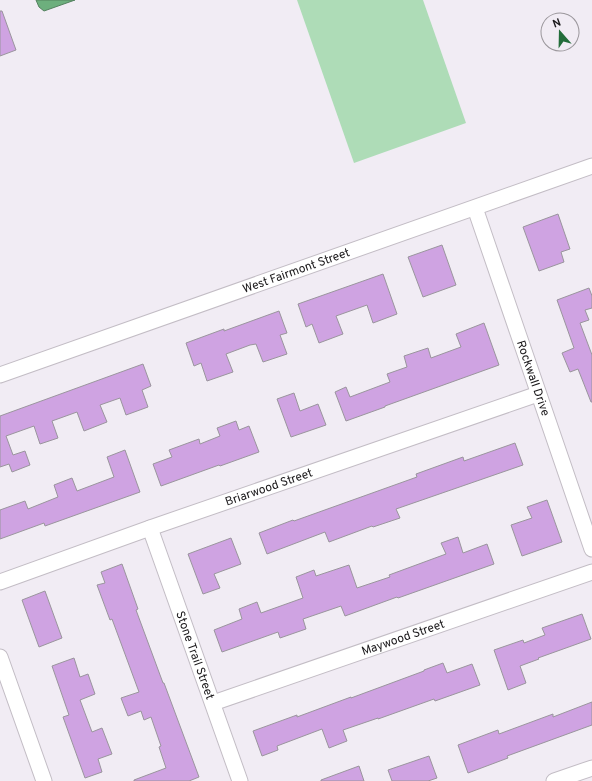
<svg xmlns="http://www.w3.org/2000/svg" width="592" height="781" font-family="Overpass,sans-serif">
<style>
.green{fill:#aedcb7}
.water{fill:#6daf7d;stroke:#54815f}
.building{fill:#cfa3e2;stroke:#9a959d}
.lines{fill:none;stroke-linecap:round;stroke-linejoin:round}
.minor-casing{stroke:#c3bdc5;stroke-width:17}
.minor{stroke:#fff;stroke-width:15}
.labels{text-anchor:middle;stroke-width:4;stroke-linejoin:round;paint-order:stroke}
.street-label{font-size:12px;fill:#191719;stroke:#f1ecf4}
</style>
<rect width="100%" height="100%" fill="#f1ecf4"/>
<path class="green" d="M297 0H423L466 123 354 163Z"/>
<path class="water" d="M36 0H75L44 11 39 7Z"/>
<path class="building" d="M0 11H2L16 50 0 56Z
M558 214 570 249 561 252 564 262 539 271 523 227Z
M442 245 456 285 423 297 408 257Z
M383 274 397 314 373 323 367 305 336 316 343 334 319 343 312 324 306 327 298 304Z
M589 288 592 296V308L585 310 589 320 580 323 592 355V402H591L578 369 570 372 562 353 574 348 557 300Z
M279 311 287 333 280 335 287 354 263 362 256 344 250 345 226 354 233 372 207 381 201 363 194 366 186 343 224 329V331Z
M484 323 499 365 385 406V407L346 421 335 392 346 387 350 397 390 382 387 374 407 367 404 356 428 348 431 358 461 347 456 334Z
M143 364 151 386 142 390 148 407 126 415 120 398 100 405 107 422 84 431 77 412 52 421 58 438 40 444 34 426 6 436 13 455 25 451 30 465 12 472 9 464 0 467V416Z
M294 393 300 411 318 404 326 425 291 437 277 399Z
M236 421 239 430 249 426 259 452 220 466 219 465 161 486 153 464 172 457 169 450 199 439 200 444 220 436 217 428Z
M515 443 523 465 396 509 400 518 373 527 372 526 329 542 325 532 267 554 259 533 293 520 294 521 417 477 416 474 463 457 464 461Z
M125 450 140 492 45 526 44 523 0 539V510L25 501 28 509 58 497 54 485 72 478 77 491 114 477 107 457Z
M547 500 562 542 522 556 511 525 532 518 527 507Z
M458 537 463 553 487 544 494 564 398 598 397 597 345 616 341 606 303 619 306 629 280 638 278 632 222 652 214 630 242 619 239 609 257 602 261 613 303 598 296 577 314 570 316 576 349 565 357 588 390 577 389 575 446 554 441 543Z
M231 538 241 564 214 574 220 588 203 594 188 554Z
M122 564 138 609 136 610 163 683H164L199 777 189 781H134V780L166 768 159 747 161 746 151 717 144 720 141 711 128 716 121 698 139 692 112 619 110 620 97 585 105 583 101 572Z
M45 591 62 638 39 647 22 600Z
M582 614 591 639 538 658 539 659 520 666 526 683 508 690 494 650 523 640 524 643 545 635 542 628Z
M74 658 80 677 88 674 95 694 80 700 92 732 102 728 112 754 98 759 102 772 85 778 63 717 69 715 52 666Z
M443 663 447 673 472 664 480 685 435 701 434 699 378 719V718L343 730 347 741 329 748 322 729 277 746 278 750 262 756 253 731 297 715V717L351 697V698L424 671V670Z
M592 702V725L507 756 508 758 468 773 458 745 498 730 499 734 553 714V717Z
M429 756 437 778 428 781H392L388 770Z
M359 766 364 781H321V780Z"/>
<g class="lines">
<defs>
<g id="minor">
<path id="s1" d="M475 208 592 549"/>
<path id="s2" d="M0 375 592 166"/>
<path id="s3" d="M150 528 240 781"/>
<path id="s4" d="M0 582 150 528 538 394"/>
<path d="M0 657 44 781"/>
<path id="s5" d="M213 703 592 572"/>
<path d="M554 781 592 768"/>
</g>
</defs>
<use href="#minor" class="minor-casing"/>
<use href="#minor" class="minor"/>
</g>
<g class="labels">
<g class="street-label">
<text dy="4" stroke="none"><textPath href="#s2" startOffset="314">West Fairmont Street</textPath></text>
<text dy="4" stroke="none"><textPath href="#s1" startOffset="180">Rockwall Drive</textPath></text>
<text dy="4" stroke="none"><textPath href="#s4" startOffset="285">Briarwood Street</textPath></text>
<text dy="4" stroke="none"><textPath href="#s5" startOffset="201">Maywood Street</textPath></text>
<text dy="4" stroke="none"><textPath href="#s3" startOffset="135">Stone Trail Street</textPath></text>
</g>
</g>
<g transform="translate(560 32) rotate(340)"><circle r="19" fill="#f1ecf4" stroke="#9b979c"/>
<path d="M0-3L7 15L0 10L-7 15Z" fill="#236d3b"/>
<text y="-6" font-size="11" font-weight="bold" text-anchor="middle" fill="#191719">N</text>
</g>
</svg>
